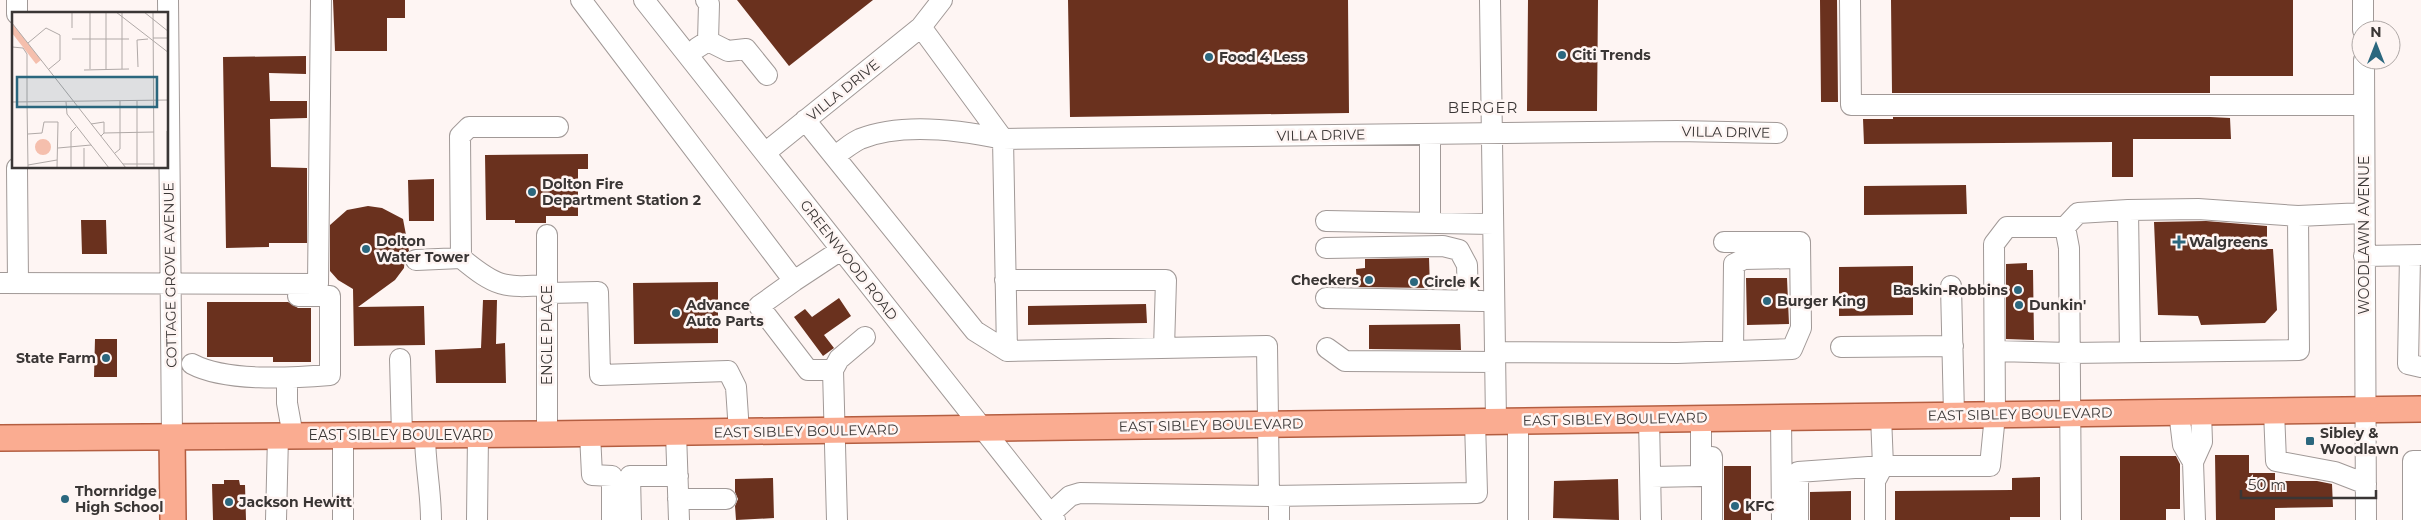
<svg xmlns="http://www.w3.org/2000/svg" width="2421" height="520" font-family="Montserrat,sans-serif">
<style>
.building{fill:#6a311e}
.lines{fill:none;stroke-linecap:round;stroke-linejoin:round}
.minor-casing{stroke:#a19997;stroke-width:22}
.major-casing{stroke:#b45e41;stroke-width:28}
.minor{stroke:#fff;stroke-width:20}
.major{stroke:#faac91;stroke-width:25}
.poi-dot{fill:#2b677e;stroke:#fef5f3;stroke-width:2}
.labels{text-anchor:middle;stroke-width:5;stroke-linejoin:round;paint-order:stroke}
.poi-label{font-size:14px;font-weight:bold;fill:#3a3635;stroke:#fef5f3;text-anchor:start}
.street-label{font-size:14px;fill:#3a3635;stroke:#fef5f3}
.neighbourhood-label{font-size:15px;letter-spacing:1px;fill:#3a3635;stroke:#fef5f3}
.inset-road{fill:none;stroke:#b0a9a7;stroke-width:1}
.view{fill:#2b677e;fill-opacity:0.15;stroke:#2b677e;stroke-width:2.5}
.inset-edge{fill:none;stroke:#3a3635;stroke-width:2.5}
</style>
<rect width="100%" height="100%" fill="#fef5f3"/>
<path class="building" d="M333 0H405V18H387V51H335Z
M737 0H873L789 66Z
M1068 0H1348L1349 113 1070 117Z
M1528 0H1598L1597 111H1527Z
M1820 0H1837L1838 102H1821Z
M1891 0H2293V76H2210V93H1892Z
M306 56V74L269 73 270 101H307V118L270 119 271 167 307 168V243H269V247L226 248 223 57Z
M1893 117H2210L2230 118 2231 139H2133V177H2112V142L1864 144 1863 119H1893Z
M588 154V169H578V216H546V223H515V220H486L485 155Z
M434 179V221H409L408 180Z
M1966 185 1967 214 1864 215V186Z
M368 206 382 208 403 219 409 251 405 255 404 268 395 280 358 307 424 306 425 345 354 346 353 289 338 280 330 271V225L347 210Z
M81 220H106L107 254H82Z
M2206 221 2267 226V249H2273L2277 310 2265 323 2201 325 2198 316 2158 315 2154 222Z
M1429 258 1430 288 1357 287 1356 269 1365 268V259Z
M2027 263V270H2033L2034 340 2006 339V264Z
M1913 266V315L1839 316V267Z
M1746 278H1787L1789 324 1747 325Z
M718 282V343L634 344 633 283Z
M839 298 851 316 824 335 834 348 823 356 794 317 805 309 812 317Z
M483 300H497L496 344 505 343 506 383H436L435 350 481 348Z
M207 302H288L298 308H311V362H273V357H207Z
M1146 304 1147 323 1028 325V306Z
M1460 324 1461 350 1369 349V325Z
M95 339H117V377H94Z
M2215 455H2249V473H2275V481H2317L2332 484 2333 507 2275 508V520H2216Z
M2120 456H2176L2180 464V509H2166V520H2120Z
M1724 466H1751V520H1724Z
M2040 477V517H2010V520H1895V491L2012 490V478Z
M773 478 774 518 736 520 735 506 738 499 735 492V479Z
M1618 479 1619 520 1553 518 1554 481Z
M224 480H239L240 485H245L246 520H213L212 484H224Z
M1851 491V520H1810V492Z"/>
<g class="lines">
<defs>
<path id="minor" d="M17 0V14
M168 0 172 437
M581 0 794 281 841 250
M644 0 1055 520
M1490 0 1496 421
M1850 0 1851 105H2364
M2363 0V30
M921 27 942 0
M708 41 728 51 746 49 767 75
M697 48 708 41 709 4 706 0
M2364 60 2366 520
M805 120 975 331 1007 351
M1430 134V223
M1003 139 1007 351 1267 346 1269 496 1477 493 1475 421
M765 153 921 27 1003 139
M834 156C843 151 851 143 860 139 902 122 960 130 1003 139L1677 131 1777 133
M17 168 18 283
M1326 221 1493 224
M2065 227 2069 248 2071 520
M547 235V434
M1326 248 1443 246 1459 250 1467 265 1468 300
M2364 256 2421 255
M2410 256 2408 364 2421 367
M416 260 461 258
M1005 280H1166L1164 348
M794 281 759 306 808 370H833L837 520
M0 283 318 284 321 0
M547 285C503 288 496 287 461 258L460 136 469 127H558
M1951 286 1954 415
M547 293 598 292 600 375 728 371 736 387 739 432
M1326 298 1482 301
M1841 347 1953 346
M1327 348 1345 361 1495 362
M1733 351 1734 264 1744 259 1800 258
M1995 351 2069 353 2299 350 2298 216 2364 213
M1495 352 1677 353 1792 349 1801 328 1800 242H1724
M2130 352 2128 210 2198 209 2298 216
M400 359 402 435
M192 364C226 382 291 378 330 375V296H298
M833 370 839 359 865 337
M287 378V403L293 436
M2274 411 2276 461 2335 472 2366 484
M2179 412 2183 445 2193 462
M1781 417 1782 520
M1649 419 1651 520
M1518 421V520
M676 433 679 520
M590 434 592 475 612 476V520
M425 435C425 464 431 491 431 520
M343 436V520
M1712 457V520
M1651 477 1701 476V418
M678 499H726
M1050 514 1070 496 1080 493 1269 496
M276 520 278 436
M477 520 478 435
M631 520 630 476H678
M1279 520V496
M1798 520V472L1883 466H1990L1995 415 1994 244 2007 227H2065L2078 213 2128 210
M1875 520V481L1883 466 1881 416
M2195 520 2193 462 2202 442 2201 412
M2413 520V461H2421"/>
<path id="major" d="M172 437 173 520
M0 438 547 434 2421 409"/>
</defs>
<use href="#minor" class="minor-casing"/>
<use href="#major" class="major-casing"/>
<use href="#minor" class="minor"/>
<use href="#major" class="major"/>
</g>
<g class="poi-dot">
<circle cx="1562" cy="55" r="5"/>
<circle cx="1209" cy="57" r="5"/>
<circle cx="532" cy="192" r="5"/>
<path d="M2176.5 234.5h5v5h5v5h-5v5h-5v-5h-5v-5h5z"/>
<circle cx="366" cy="249" r="5"/>
<circle cx="1369" cy="280" r="5"/>
<circle cx="1414" cy="282" r="5"/>
<circle cx="2018" cy="290" r="5"/>
<circle cx="1767" cy="301" r="5"/>
<circle cx="2019" cy="305" r="5"/>
<circle cx="676" cy="313" r="5"/>
<circle cx="106" cy="358" r="5"/>
<rect x="2305" y="436" width="10" height="10" rx="2.5"/>
<circle cx="65" cy="499" r="5"/>
<circle cx="229" cy="502" r="5"/>
<circle cx="1735" cy="506" r="5"/>
</g>
<g class="labels">
<g class="poi-label">
<text x="1572" y="60">Citi Trends</text>
<text x="1219" y="62">Food 4 Less</text>
<text x="542" y="189">Dolton Fire<tspan x="542" dy="16">Department Station 2</tspan></text>
<text x="376" y="246">Dolton<tspan x="376" dy="16">Water Tower</tspan></text>
<text x="2189" y="247">Walgreens</text>
<text x="1359" y="285" text-anchor="end">Checkers</text>
<text x="1424" y="287">Circle K</text>
<text x="2008" y="295" text-anchor="end">Baskin-Robbins</text>
<text x="1777" y="306">Burger King</text>
<text x="686" y="310">Advance<tspan x="686" dy="16">Auto Parts</tspan></text>
<text x="2029" y="310">Dunkin'</text>
<text x="96" y="363" text-anchor="end">State Farm</text>
<text x="2320" y="438">Sibley &amp;<tspan x="2320" dy="16">Woodlawn</tspan></text>
<text x="75" y="496">Thornridge<tspan x="75" dy="16">High School</tspan></text>
<text x="239" y="507">Jackson Hewitt</text>
<text x="1745" y="511">KFC</text>
</g>
<g class="street-label">
<text transform="translate(843 90) rotate(-39)" y="5">VILLA DRIVE</text>
<text transform="translate(1726 132) rotate(1)" y="5">VILLA DRIVE</text>
<text transform="translate(1321 135) rotate(-1)" y="5">VILLA DRIVE</text>
<text transform="translate(2364 235) rotate(-90)" y="5">WOODLAWN AVENUE</text>
<text transform="translate(849 260) rotate(52)" y="5">GREENWOOD ROAD</text>
<text transform="translate(170 275) rotate(-91)" y="5">COTTAGE GROVE AVENUE</text>
<text transform="translate(547 335) rotate(-90)" y="5">ENGLE PLACE</text>
<text transform="translate(2020 414) rotate(-1)" y="5">EAST SIBLEY BOULEVARD</text>
<text transform="translate(1615 419) rotate(-1)" y="5">EAST SIBLEY BOULEVARD</text>
<text transform="translate(1211 425) rotate(-1)" y="5">EAST SIBLEY BOULEVARD</text>
<text transform="translate(806 431) rotate(-1)" y="5">EAST SIBLEY BOULEVARD</text>
<text x="401" y="440">EAST SIBLEY BOULEVARD</text>
</g>
<g class="neighbourhood-label">
<text x="1483" y="113">BERGER</text>
</g>
</g>
<g transform="translate(12 12)">
<rect width="156" height="156" fill="#fef5f3"/>
<path d="M0 11 29 48 24 52 0 21ZM23 135a8 8 0 1 1 16 0a8 8 0 1 1-16 0Z" fill="#f5bfad"/>
<path class="inset-road" d="M60 0V16M78 0V57M94 0V57M104 0 157 41M110 0V57M132 0 157 20M141 0 142 156M0 11 114 156M141 26H157M60 27H117M16 31 34 16 48 23V48L37 57M0 35 11 36 15 42V90M126 55 125 28 136 27M72 58 117 57M125 89V156M0 90 157 88M15 90 16 156M54 90 55 102 97 156M79 112 92 110V121M155 119V156M16 122 30 121 32 110H46L45 156M89 124 92 121 142 120M46 136 79 133M72 136V156M103 141 108 137V89M111 152H142M16 153 45 148M59 156V120L64 115"/>
<path class="view" d="M5 65H145V95H5Z"/>
<rect width="156" height="156" class="inset-edge"/>
</g>
<g transform="translate(2376 45)"><circle r="24" fill="#fef5f3" stroke="#b0a9a7"/>
<path d="M0-4L9 19L0 12L-9 19Z" fill="#2b677e"/>
<text y="-8" font-size="14" font-weight="bold" text-anchor="middle" fill="#3a3635">N</text>
</g>
<path d="M2241 490v8h135v-8" fill="none" stroke="#3a3635" stroke-width="2.5"/>
<text x="2248" y="490" font-size="15" fill="#3a3635" stroke="#fef5f3" stroke-width="4" paint-order="stroke">50 m</text>
</svg>
